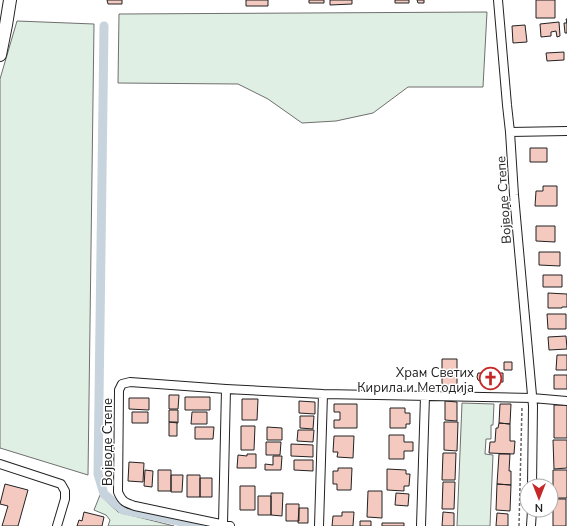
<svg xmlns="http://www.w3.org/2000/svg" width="567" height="526" font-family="'Nunito Sans',sans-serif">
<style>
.green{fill:#e0efe3;stroke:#6f6f6f}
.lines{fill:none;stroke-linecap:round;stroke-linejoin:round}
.canal{stroke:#c7d3dd;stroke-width:9}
.building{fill:#f3c9c0;stroke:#222}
.street-casing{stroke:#222;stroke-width:10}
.primary-casing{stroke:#222;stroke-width:14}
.path{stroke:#646464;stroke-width:1.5;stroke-dasharray:3 2;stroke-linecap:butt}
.street{stroke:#fff;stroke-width:8}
.primary{stroke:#fff;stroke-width:12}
.labels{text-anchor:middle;stroke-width:3;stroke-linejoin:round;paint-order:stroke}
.street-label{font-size:13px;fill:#222;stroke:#fff}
.poi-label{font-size:13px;fill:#222;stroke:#fff;text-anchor:end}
</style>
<rect width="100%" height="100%" fill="#fff"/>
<path class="green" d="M487 12 483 87H408L373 113 336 121 302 123 268 99 238 84 118 83 119 14Z
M17 21 94 24 88 475 0 448V79Z
M462 403 494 404 493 425H491V439H486L485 454 493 455 490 526H457Z
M100 495 118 512 174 526H108L110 520 106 515 94 510Z"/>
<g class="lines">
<path class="canal" d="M104 26 98 474 104 494 123 510 160 517 199 526"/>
</g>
<path class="building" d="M107 0H122V4H108Z
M246 0H268V6H246Z
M309 0H324V3H309Z
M330 0H352V4L330 5Z
M395 0H409V3H395Z
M417 0H424V3H418Z
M536 0H555V18H536Z
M566 19H567V33H565L564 23H567Z
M559 22 560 36 557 37 556 31 551 32V36L541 37 540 24Z
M525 25 527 42 513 43 512 26Z
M564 52V60L547 61 546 53Z
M530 148H547V162H530Z
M543 186H557V206H535L536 191H543Z
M536 226H555V242L536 241Z
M539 252H560V266L539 265Z
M543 275H562V287H543Z
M548 293 567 294V307H562V308H548Z
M547 314H566V329H548Z
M566 336 567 349 549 350 548 337Z
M557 355H567V370H556Z
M442 359H457V388H442Z
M504 362H512V370H504Z
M478 373H503V382H481L478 380 477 377Z
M554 375H567V389H554Z
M169 395H179L178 409H169Z
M185 397H210V410H185Z
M129 398H149V410L129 409Z
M242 399H258L257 420H242Z
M299 401 315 402V414L299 413Z
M445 401 457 402V421L445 420Z
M334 404H357V428H334V420H340V412H334Z
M500 404H511L510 424 499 423Z
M554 405H567V438H554Z
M390 408H405V413H410V424H406V428H390Z
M169 410H178V423L169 422Z
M132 412H148V423H132Z
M192 412H207V424H191Z
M300 416H314L313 429 300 428Z
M169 422H177V436H169Z
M444 422H458L457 451 444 450Z
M499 423 510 424V441H515L514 454 489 453 490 442H495L496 428H498Z
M241 426H255L254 450H241Z
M195 427H214L213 439H195Z
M267 427 282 428V440H267Z
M298 430H314L313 442 297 441Z
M389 435H404V442H413V451H404V459H389Z
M334 436H354L353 458 337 457 338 452H333Z
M553 440H567V468L554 469Z
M266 442H281L280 455H266Z
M291 444 313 445V457L291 456Z
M443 453H456L455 480H442Z
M247 454H256V468H237L238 455 247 456Z
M499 454H510L509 471H511V485L497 484Z
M273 456H282L281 470H265V464L273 465Z
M294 460H313V471L294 470Z
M129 462 144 463 143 482 128 481Z
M338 468H352L351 490H337V484H333V471H338Z
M387 469 406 470V474H410L409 486H404V491L387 490Z
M145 470 153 471 152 487 144 486Z
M158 470H171V491H158Z
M553 470H567V498H553Z
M171 475H183L182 492H171Z
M187 475H200V497H187Z
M200 478H212V497H200Z
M443 482H455L454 509H442Z
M5 484 28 490 18 526H2L8 506 0 504Z
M497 484 511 485 510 511 496 510Z
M240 486H255V510H240Z
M368 491H382V518L367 517Z
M271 493H283L282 516 271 515Z
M396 493 409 494 408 506 395 505Z
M258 496H271V515H258Z
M553 499H566V526H553Z
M286 504H299V521H286Z
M299 508H308V523H298Z
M84 512 104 517 102 526H77L79 520 82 521Z
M342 512H354L353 526H332L333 516H342Z
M443 512 454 513V526H442Z
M497 513 508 514V526H496Z
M360 521H371V526H360Z
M382 523H404V526H382Z"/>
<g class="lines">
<defs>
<path id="street" d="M498 0 507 105 510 132 514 195 533 406 532 486
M510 132 567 131
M0 464 61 484 65 491V499L57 526
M223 524 226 389
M230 526 135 506C126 503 122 502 118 492L119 390 122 384 130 382 226 389 323 394 532 398 567 401
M319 526 323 394
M421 526 425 396
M531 526 532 510"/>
<path id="primary" d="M0 55 6 25 10 0"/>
</defs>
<use href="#street" class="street-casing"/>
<use href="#primary" class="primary-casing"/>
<path class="path" d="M519 526 522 407"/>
<use href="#street" class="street"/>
<use href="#primary" class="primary"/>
</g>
<defs>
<symbol id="church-ring" viewBox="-11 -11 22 22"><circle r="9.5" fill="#fff" stroke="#c62828" stroke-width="1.5"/><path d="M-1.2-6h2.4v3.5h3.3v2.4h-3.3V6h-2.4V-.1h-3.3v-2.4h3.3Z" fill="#c62828"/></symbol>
</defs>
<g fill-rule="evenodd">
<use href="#church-ring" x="478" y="366" width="25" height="25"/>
</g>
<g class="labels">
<g class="street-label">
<text transform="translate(503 200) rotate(-94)" y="5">Војводе Степе</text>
<text transform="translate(107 442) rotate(-90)" y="5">Војводе Степе</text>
</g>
<g class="poi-label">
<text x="474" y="377">Храм Светих<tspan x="474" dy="15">Кирила и Методија</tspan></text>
</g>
</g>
<g transform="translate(539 498) rotate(180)"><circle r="19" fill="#ffffff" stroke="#a7a7a7"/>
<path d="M0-3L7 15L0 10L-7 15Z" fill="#c62828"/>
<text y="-6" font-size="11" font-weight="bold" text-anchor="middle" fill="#222222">N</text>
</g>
</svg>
